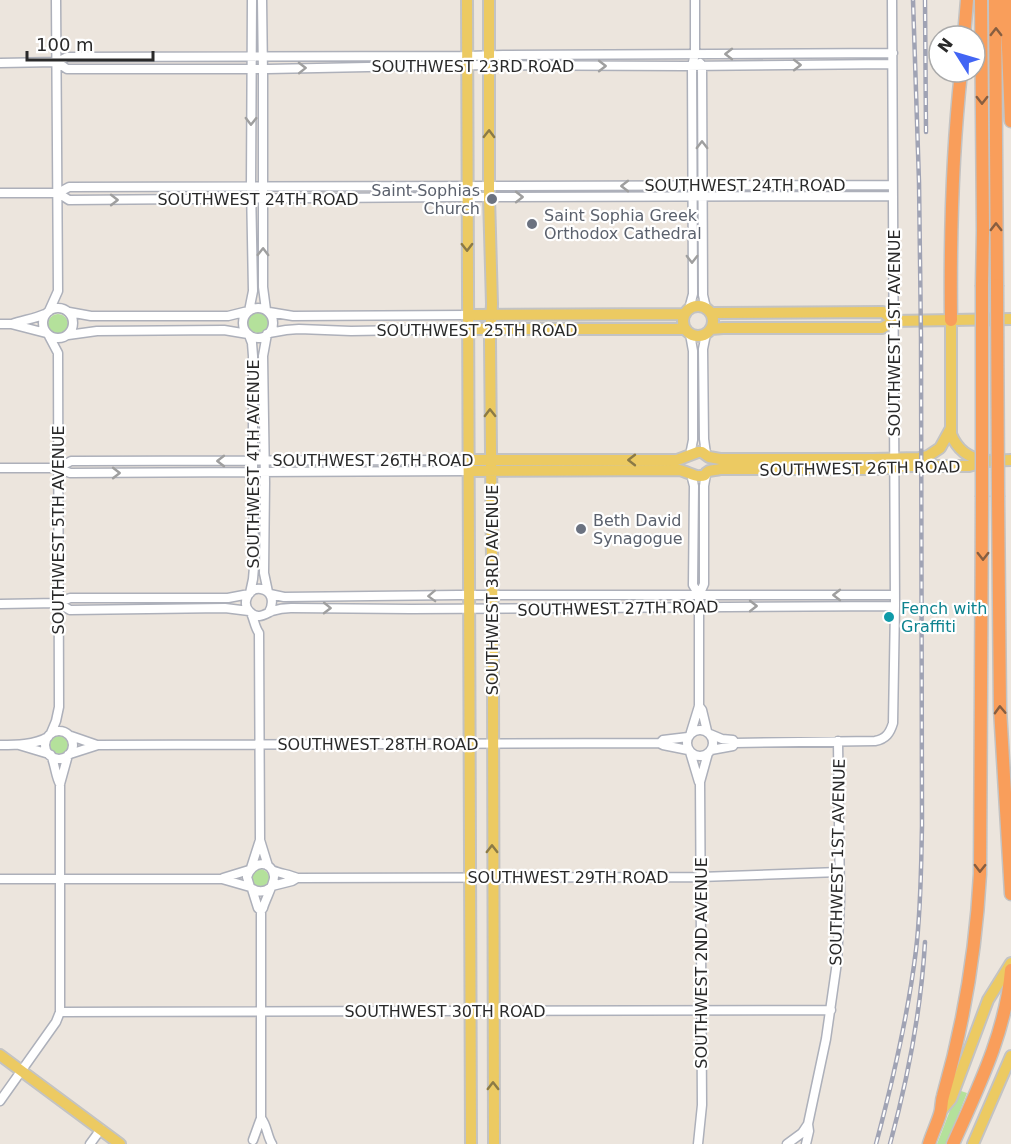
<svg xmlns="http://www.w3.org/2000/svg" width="1011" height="1144" font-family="'DejaVu Sans',sans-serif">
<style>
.green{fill:#b4e19b}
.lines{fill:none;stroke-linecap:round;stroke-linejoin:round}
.minor-casing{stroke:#adb0ba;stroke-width:11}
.major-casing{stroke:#c3c3c3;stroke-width:14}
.highway-casing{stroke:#c3c3c3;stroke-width:15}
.minor{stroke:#fff;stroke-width:8}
.major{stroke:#ecca62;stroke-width:10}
.highway{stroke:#f99e5b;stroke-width:12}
.rail-casing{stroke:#a0a3b4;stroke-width:4.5}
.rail{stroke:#fff;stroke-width:2;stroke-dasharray:7;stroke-linecap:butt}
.highway-bridge-casing{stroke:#c3c3c3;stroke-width:15;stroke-linecap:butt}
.highway-bridge{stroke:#f99e5b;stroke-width:12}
.oneway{stroke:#875e40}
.oneway2{stroke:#9f9f9f}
.oneway3{stroke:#8b7a46}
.worship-dot{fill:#6b7280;stroke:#fff;stroke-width:2}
.culture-dot{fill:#0f9aa8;stroke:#fff;stroke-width:2}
.labels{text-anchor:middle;stroke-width:4.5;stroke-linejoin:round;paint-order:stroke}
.street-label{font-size:16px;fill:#2a2a2a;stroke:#fff}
.worship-label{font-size:16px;fill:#5b616d;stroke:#fff;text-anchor:start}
.culture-label{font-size:16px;fill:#0d838f;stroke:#fff;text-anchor:start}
</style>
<rect width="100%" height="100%" fill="#ece5dd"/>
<path class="green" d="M248 323a10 10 0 1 1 20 0a10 10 0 1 1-20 0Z
M48 324a10 10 0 1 1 20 0a10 10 0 1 1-20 0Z
M50 745a9 9 0 1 1 18 0a9 9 0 1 1-18 0Z
M251 878a9 9 0 1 1 18 0a9 9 0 1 1-18 0Z
M958 1090 967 1093 947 1144H937Z"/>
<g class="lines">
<defs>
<path id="minor" d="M262 0 263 74V287L266 310
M57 62 67 69H268L467 65 685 66 892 64
M0 63 57 62 67 57 467 56 503 55 893 53
M700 63 702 66 703 295 706 308
M0 193H58L69 187 893 185
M58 193 69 200 457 197 893 196
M43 323a15 15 0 1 1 30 0a15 15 0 1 1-30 0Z
M243 323a15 15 0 1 1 30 0a15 15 0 1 1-30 0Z
M689 309 693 294 692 66 695 54V0
M49 311 58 291 56 0
M249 311 253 291 251 186 252 0
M69 312 91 316H228L248 311
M269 312 293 316 468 315
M0 324H11L46 333
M12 324C23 320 34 319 45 314
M269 333 286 330 299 329 351 331 468 329
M267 334 263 356 265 483 264 573 268 592
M690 334 693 351V440L690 455
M68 335 97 331 224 330 248 334
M249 335 252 343 253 356V461L254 567 253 579 250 593
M49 336 58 353 59 707 56 721 51 733
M706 454 704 439 703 349 706 334
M0 468H58L70 473 469 471
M58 468 71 461H76L469 460
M691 474 694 486 693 585 699 595
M270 594 284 597 458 595H895
M58 603 70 610 225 608 249 611
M0 604 58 603 70 598H228L249 594
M269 612C274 603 273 591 261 589 248 587 241 604 250 612 258 620 265 614 272 611 278 609 285 608 291 608L411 609 895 606
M251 613C254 619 255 628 259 633L260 840 268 866
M699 706 702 710 707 731
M687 743a13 13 0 1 1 26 0a13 13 0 1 1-26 0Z
M45 745a14 14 0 1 1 28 0a14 14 0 1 1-28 0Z
M691 732 699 706V595L704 584V486L706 474
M710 734 722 739 733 740 735 743
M71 736 97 745
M660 743 663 740 688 737
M0 745C15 745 35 745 48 737
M19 745 49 754
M711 750 733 746 735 743 875 741C886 739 890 733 893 723L895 606 892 0
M690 752 699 782
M70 754 98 745 659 743 663 745 688 750
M51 755C55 764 56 778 60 784
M251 868 260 840
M272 870C280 874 289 874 297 878L700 877 839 872
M223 878 249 870
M0 879H222L250 887
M272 886 292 881 297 878
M252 889 258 908 261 911V1118L253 1140
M261 911 263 908C265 900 275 882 274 876 271 859 252 861 247 877L250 887C256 892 263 893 270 888
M60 1012 831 1010
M0 1101 56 1022 60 1012V784L68 755
M261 1118C267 1125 267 1136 272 1144
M90 1144 101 1129
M698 1144 702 1105 700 782 708 753
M787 1144 802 1133 808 1124
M806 1144 809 1131 808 1124 826 1039 837 962 840 901 838 741"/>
<path id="major" d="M467 0 471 1144
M489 0V197L492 304 490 340 493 674 494 1144
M683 321a15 15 0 1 1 30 0a15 15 0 1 1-30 0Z
M711 313 883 312 894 321
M468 315 685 314
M951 320V434C957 449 968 458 984 460
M468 329H685
M711 329 723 328H882L894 321 1011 319
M469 460H677L698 452H702L709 457 720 459H873L919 458 928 456 940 448 951 428
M469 471 679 470C686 471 695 477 700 476 708 476 703 474 709 471 713 470 717 470 720 469H875L911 466H969L987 461 1011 460
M0 1055 120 1144
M941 1111 951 1099 988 1000 1011 963
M973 1144 1011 1056"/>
<path id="highway" d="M981 0 983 231 982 285
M995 0 997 285
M1006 0 1011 121
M964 36 967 0
M951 320C950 237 952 155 961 72
M998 497 1000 709 1011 894
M929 1144C932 1134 937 1124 940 1114 942 1108 941 1102 943 1096 964 1023 976 949 980 874L982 497
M953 1144C978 1088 1006 1032 1011 970"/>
</defs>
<use href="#minor" class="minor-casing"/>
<use href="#major" class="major-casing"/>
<use href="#highway" class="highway-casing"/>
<use href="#minor" class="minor"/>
<use href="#major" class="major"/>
<use href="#highway" class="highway"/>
<defs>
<path id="rail" d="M925 0 926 132
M876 1144C893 1080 908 1016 916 950 921 909 921 868 922 826L921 338 919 182 913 0
M890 1144C908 1078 921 1010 925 942"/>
</defs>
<use href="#rail" class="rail-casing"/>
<use href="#rail" class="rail"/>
<defs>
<path id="highway-bridge" d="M982 285V497
M997 285 998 497"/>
</defs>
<use href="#highway-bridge" class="highway-bridge-casing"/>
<use href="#highway-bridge" class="highway-bridge"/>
</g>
<defs><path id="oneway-chevron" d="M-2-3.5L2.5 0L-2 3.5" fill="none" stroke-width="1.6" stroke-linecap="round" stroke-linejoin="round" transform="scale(1.5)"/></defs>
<g class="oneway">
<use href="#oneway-chevron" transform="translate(996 32) rotate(-90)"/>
<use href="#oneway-chevron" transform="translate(982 100) rotate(90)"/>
<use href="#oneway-chevron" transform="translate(996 227) rotate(-90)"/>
<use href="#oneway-chevron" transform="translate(983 556) rotate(90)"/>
<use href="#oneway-chevron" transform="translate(1000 710) rotate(-92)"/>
<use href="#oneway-chevron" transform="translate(980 868) rotate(91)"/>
</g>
<g class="oneway2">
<use href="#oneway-chevron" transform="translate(729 54) rotate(180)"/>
<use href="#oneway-chevron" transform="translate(797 65)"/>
<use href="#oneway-chevron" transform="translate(602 66)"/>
<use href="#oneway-chevron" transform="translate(302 68) rotate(-1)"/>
<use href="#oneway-chevron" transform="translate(251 121) rotate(91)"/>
<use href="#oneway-chevron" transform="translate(702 145) rotate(-90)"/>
<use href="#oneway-chevron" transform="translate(625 186) rotate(180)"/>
<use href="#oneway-chevron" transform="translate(519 197)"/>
<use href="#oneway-chevron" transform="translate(114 200)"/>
<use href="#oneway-chevron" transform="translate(263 252) rotate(-89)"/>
<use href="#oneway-chevron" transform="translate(692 259) rotate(90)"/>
<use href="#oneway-chevron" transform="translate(221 461) rotate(-180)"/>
<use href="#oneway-chevron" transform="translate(116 473)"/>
<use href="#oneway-chevron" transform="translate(837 595) rotate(180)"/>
<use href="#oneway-chevron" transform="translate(432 596) rotate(178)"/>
<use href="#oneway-chevron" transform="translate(753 606)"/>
<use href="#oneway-chevron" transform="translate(327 608) rotate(1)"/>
</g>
<g class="oneway3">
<use href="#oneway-chevron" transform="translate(489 134) rotate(-89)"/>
<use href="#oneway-chevron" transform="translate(467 247) rotate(89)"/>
<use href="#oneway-chevron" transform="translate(490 413) rotate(-91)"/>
<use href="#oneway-chevron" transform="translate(632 460) rotate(180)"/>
<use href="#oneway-chevron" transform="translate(492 849) rotate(-90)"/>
<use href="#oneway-chevron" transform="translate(493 1086) rotate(-90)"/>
</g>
<g class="worship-dot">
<circle cx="492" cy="199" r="6"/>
<circle cx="532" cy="224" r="6"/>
<circle cx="581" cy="529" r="6"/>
</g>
<circle class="culture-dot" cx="889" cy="617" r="6"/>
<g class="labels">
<g class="street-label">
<text x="473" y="72">SOUTHWEST 23RD ROAD</text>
<text x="745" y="191">SOUTHWEST 24TH ROAD</text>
<text x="258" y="205">SOUTHWEST 24TH ROAD</text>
<text x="477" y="336">SOUTHWEST 25TH ROAD</text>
<text transform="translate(894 333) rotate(-90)" y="6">SOUTHWEST 1ST AVENUE</text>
<text x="373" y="466">SOUTHWEST 26TH ROAD</text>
<text transform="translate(253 464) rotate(-90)" y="6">SOUTHWEST 4TH AVENUE</text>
<text transform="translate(860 468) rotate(-1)" y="6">SOUTHWEST 26TH ROAD</text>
<text transform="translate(58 530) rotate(-90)" y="6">SOUTHWEST 5TH AVENUE</text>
<text transform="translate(492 590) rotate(-90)" y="6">SOUTHWEST 3RD AVENUE</text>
<text transform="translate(618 608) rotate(-1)" y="6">SOUTHWEST 27TH ROAD</text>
<text x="378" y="750">SOUTHWEST 28TH ROAD</text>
<text transform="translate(837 862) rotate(-89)" y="6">SOUTHWEST 1ST AVENUE</text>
<text x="568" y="883">SOUTHWEST 29TH ROAD</text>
<text transform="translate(701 963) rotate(-90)" y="6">SOUTHWEST 2ND AVENUE</text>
<text x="445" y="1017">SOUTHWEST 30TH ROAD</text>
</g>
<g class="worship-label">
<text x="480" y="196" text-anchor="end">Saint Sophias<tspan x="480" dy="18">Church</tspan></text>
<text x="544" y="221">Saint Sophia Greek<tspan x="544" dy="18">Orthodox Cathedral</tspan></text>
<text x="593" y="526">Beth David<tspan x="593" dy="18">Synagogue</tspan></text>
</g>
<g class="culture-label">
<text x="901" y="614">Fench with<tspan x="901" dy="18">Graffiti</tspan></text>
</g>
</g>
<g transform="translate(957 54) rotate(307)"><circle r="28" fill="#ffffff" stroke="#aaaaaa" stroke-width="1.5"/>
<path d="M0-4.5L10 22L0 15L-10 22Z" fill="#4265f4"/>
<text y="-9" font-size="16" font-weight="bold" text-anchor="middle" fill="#2a2a2a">N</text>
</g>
<path d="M27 51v9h126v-9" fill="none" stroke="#2a2a2a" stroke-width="3"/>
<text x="36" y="51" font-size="18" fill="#2a2a2a" stroke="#ffffff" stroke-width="4.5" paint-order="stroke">100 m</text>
</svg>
